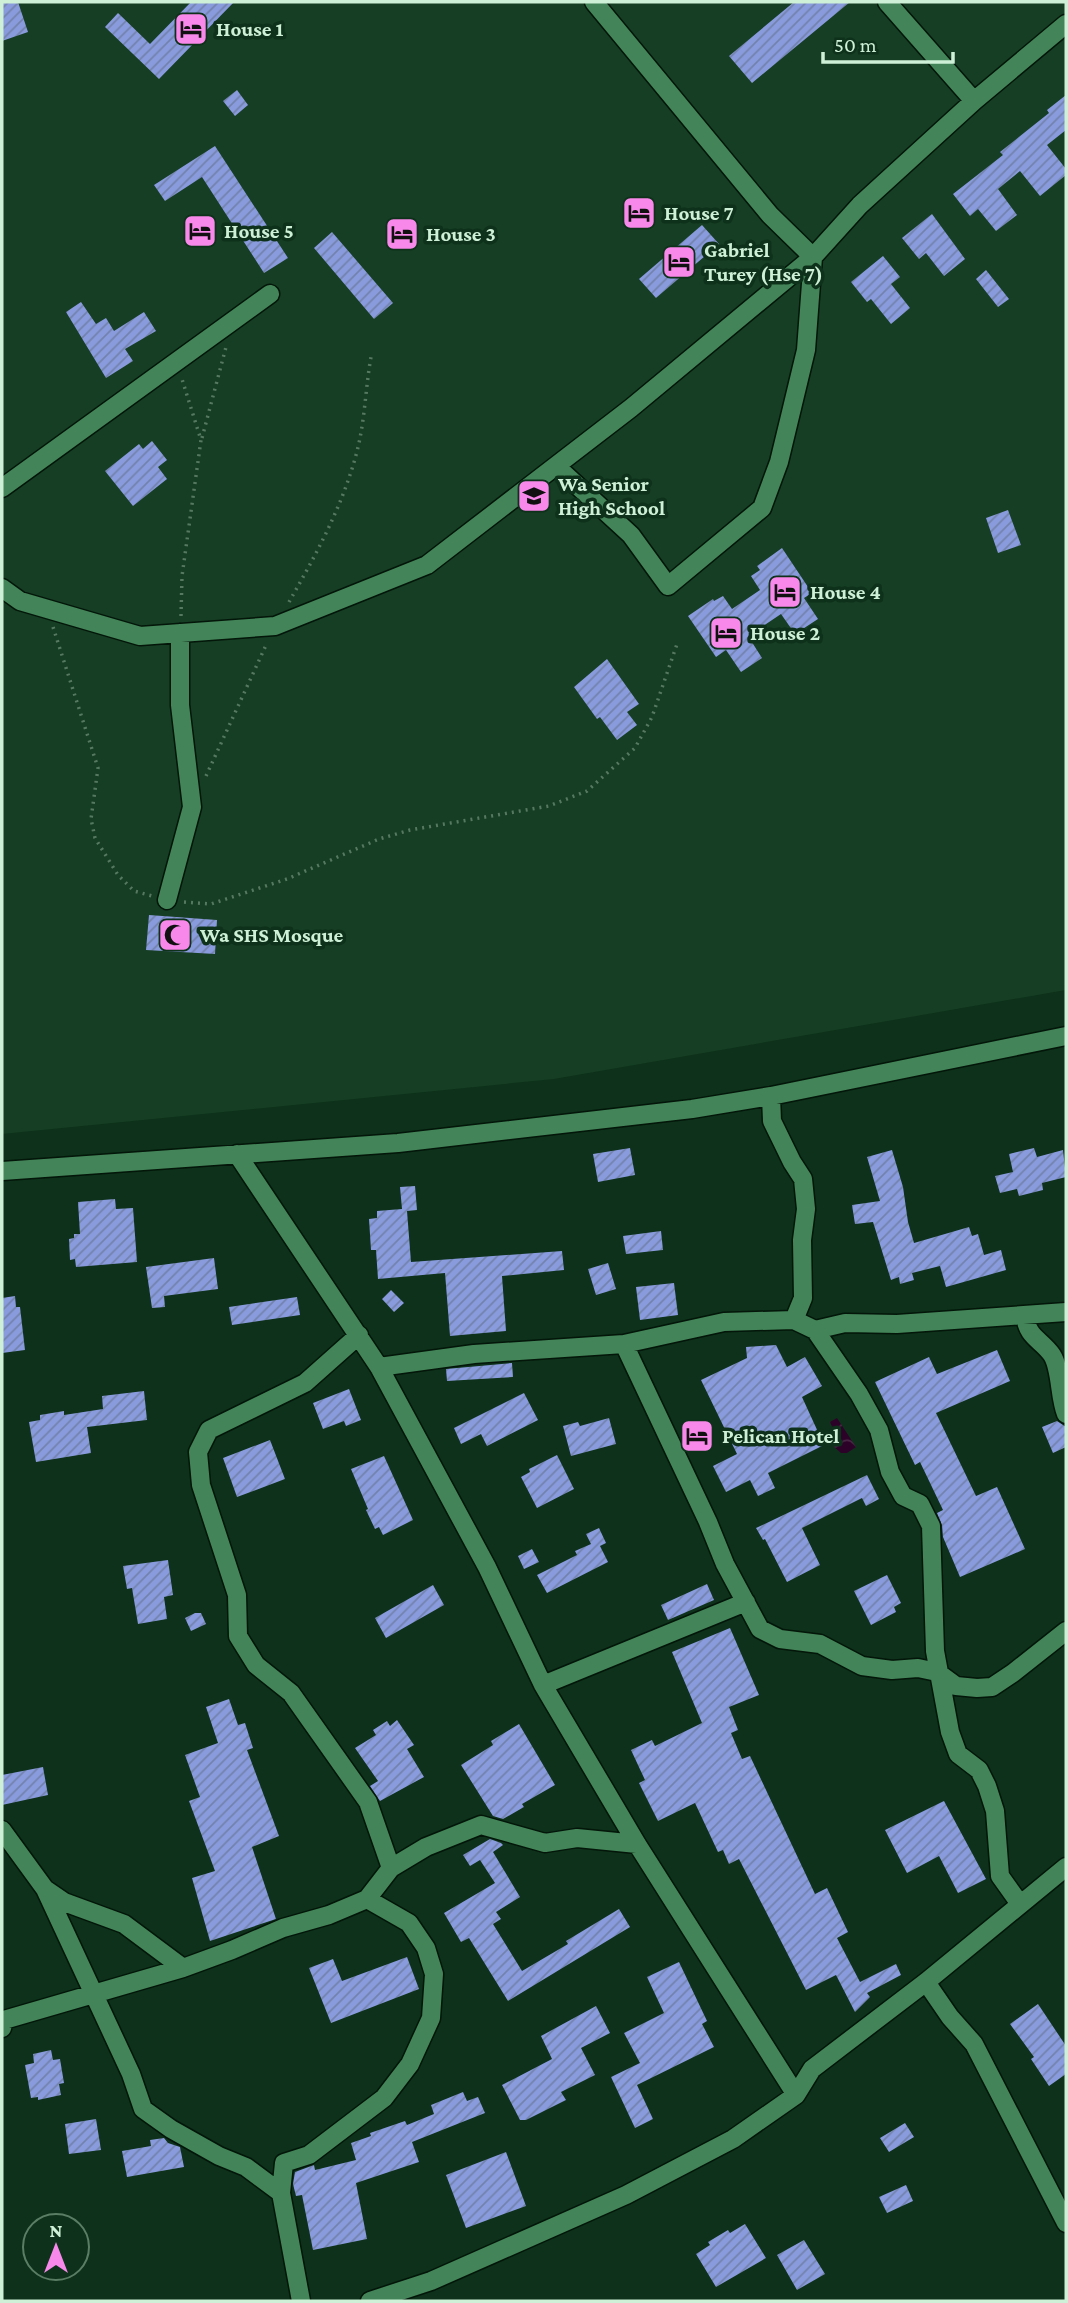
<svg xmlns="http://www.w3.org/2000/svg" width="1068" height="2303" font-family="'Crimson Pro',serif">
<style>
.built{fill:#163e24}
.water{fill:url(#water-waves)}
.building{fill:url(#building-hatch)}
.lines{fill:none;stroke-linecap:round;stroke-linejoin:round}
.minor-casing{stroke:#031609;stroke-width:21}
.path{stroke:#557961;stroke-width:3.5;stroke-dasharray:2 5;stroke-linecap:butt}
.minor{stroke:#438558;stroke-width:18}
.labels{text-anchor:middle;stroke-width:7;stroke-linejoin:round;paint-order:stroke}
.poi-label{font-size:21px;font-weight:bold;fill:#cef0d6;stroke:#0d311a;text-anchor:start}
</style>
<defs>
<pattern id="water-waves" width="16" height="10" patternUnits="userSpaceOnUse" patternTransform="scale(1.75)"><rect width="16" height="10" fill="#2c0228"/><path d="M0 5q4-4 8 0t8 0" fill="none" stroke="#492746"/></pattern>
<pattern id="building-hatch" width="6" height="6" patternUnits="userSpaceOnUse" patternTransform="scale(1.75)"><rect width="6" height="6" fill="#899bdc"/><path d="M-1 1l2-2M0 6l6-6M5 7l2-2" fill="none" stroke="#7282ad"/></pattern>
</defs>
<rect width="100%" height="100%" fill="#0d311a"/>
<path class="built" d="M2 2H1066V990L554 1079 2 1134Z"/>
<path class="water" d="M837 1418 856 1447 847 1453H841L833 1446 835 1433 830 1422Z"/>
<path class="building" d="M2 2H18L28 32 2 41Z
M191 2H234L159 79 105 27 118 13 150 44Z
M794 2H850L752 83 729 56Z
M237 90 248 105 235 116 223 101Z
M1066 95V130L1047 145 1066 169V175L1040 196 1020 171 998 189 1017 215 996 231 978 209 970 216 953 194 1003 155 1000 152 1049 113 1047 110Z
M215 146 288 258 264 273 202 177 165 201 154 185Z
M932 214 965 259 944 276 926 253 919 259 902 238Z
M702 225 719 244 656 298 639 279Z
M332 232 393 303 374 319 314 248Z
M883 256 900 277 891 284 910 308 891 324 871 299 867 302 851 282Z
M986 270 1009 299 998 307 976 279Z
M81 302 96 324 106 318 114 331 144 312 156 331 125 349 133 361 106 378 66 312Z
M152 441 167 460 158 467 167 479 133 506 105 471 139 444 143 449Z
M1008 510 1021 545 998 553 986 518Z
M782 548 812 593 804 598 818 619 795 634 781 614 748 636 762 658 741 672 726 650 716 657 688 616 713 599 714 601 723 596 732 609 760 590 751 576 760 570 757 566Z
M607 659 639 704 627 712 637 725 617 740 600 717 597 719 574 687Z
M149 915 217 920 215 954 146 950Z
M630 1148 635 1175 598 1182 593 1154Z
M1034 1148 1037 1157 1063 1150 1066 1177 1042 1183 1043 1190 1019 1196 1017 1189 1000 1193 995 1176 1013 1172 1009 1154Z
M892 1150 903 1187 908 1222 914 1243 969 1227 972 1236 978 1234 984 1255 1001 1250 1006 1270 946 1287 940 1266 912 1273 914 1280 900 1284 899 1277 891 1280 873 1222 855 1224 852 1205 880 1201 867 1157Z
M415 1186 417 1210 407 1211 411 1262 562 1251 564 1270 502 1276 506 1331 450 1336 445 1273 378 1279 376 1250H371L369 1219 377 1218V1211L402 1209 400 1187Z
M115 1199 116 1209 133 1208 137 1262 76 1267 75 1259 70 1260 69 1239 74 1238V1234H80L78 1202Z
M661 1231 663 1250 626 1254 623 1236Z
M214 1258 218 1289 164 1296 165 1307 152 1308 146 1267Z
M608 1263 616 1289 596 1295 588 1269Z
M674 1283 678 1315 640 1320 636 1287Z
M391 1290 404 1303 394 1312 382 1299Z
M15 1296 16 1307H20L25 1350 2 1353V1298Z
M297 1297 300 1315 232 1325 229 1307Z
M776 1345 787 1367 805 1357 822 1386 802 1397 824 1445 768 1473 775 1488 758 1496 750 1480 726 1492 713 1466 737 1454 701 1380 747 1358 746 1347Z
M997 1350 1010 1381 936 1413 976 1496 997 1487 1025 1549 960 1577 943 1537 942 1525 937 1513 943 1510 920 1462 915 1465 875 1382 929 1357 937 1374Z
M512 1363 513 1377 447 1381 446 1369Z
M349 1389 361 1420 346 1426 344 1421 323 1429 313 1403Z
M144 1391 147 1420 87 1427 91 1453 36 1462 29 1422 40 1420V1415L64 1411V1415L103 1409 102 1396Z
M524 1393 538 1420 487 1446 481 1434 461 1444 454 1428Z
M609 1418 616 1444 571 1456 563 1426 578 1422 580 1426Z
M1057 1421 1066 1427V1447L1053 1453 1042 1427Z
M270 1440 285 1479 237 1497 223 1458Z
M557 1455 574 1489 537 1508 521 1477 530 1472 529 1469Z
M384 1456 413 1520 383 1535 379 1527 375 1529 366 1510 368 1509 351 1469Z
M867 1475 879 1499 866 1506 862 1498 802 1528 820 1565 787 1582 765 1539 763 1540 756 1528Z
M599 1528 606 1543 600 1546 608 1562 547 1593 537 1575 577 1555 575 1551 591 1544 586 1534Z
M532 1549 539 1562 524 1569 518 1556Z
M168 1560 173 1595 164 1597 167 1619 138 1624 132 1588 127 1589 123 1566Z
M887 1575 901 1603 894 1607 896 1612 871 1625 854 1591Z
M707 1584 714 1600 668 1620 661 1605Z
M433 1585 444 1605 386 1638 375 1618Z
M195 1613H201L206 1624 191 1631 185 1618Z
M730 1628 759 1695 729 1707 738 1730 731 1733 742 1759 750 1756 815 1894 827 1888 848 1932 837 1938 860 1982 896 1964 901 1975 867 1993 870 1997 855 2012 836 1975 806 1990 739 1859 729 1864 723 1850 718 1852 695 1803 658 1821 639 1783 645 1780 631 1750 652 1740 655 1746 702 1723 672 1652Z
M229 1699 238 1725 245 1723 253 1748 247 1750 279 1836 252 1847 276 1919 210 1941 192 1878 215 1871 189 1801 200 1797 185 1755 218 1743 206 1707Z
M397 1720 414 1745 407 1749 424 1777 380 1801 370 1786 378 1781 355 1748 376 1735 373 1730 387 1721 390 1726Z
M519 1724 555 1785 522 1804 524 1807 503 1819 493 1816 461 1765 493 1745 491 1741Z
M43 1767 48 1795 2 1805V1775Z
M944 1801 986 1879 958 1893 939 1856 907 1873 885 1830Z
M490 1839 501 1843 503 1845 493 1852 520 1897 496 1912 501 1919 493 1924 522 1971 568 1944 566 1941 619 1909 630 1927 508 2001 469 1938 461 1942 444 1913 495 1883 480 1860 470 1866 463 1855Z
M407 1957 419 1989 331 2023 309 1968 333 1959 342 1981Z
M679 1962 707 2021 702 2024 714 2047 637 2085 653 2119 635 2128 611 2077 640 2063 624 2033 664 2013 647 1977Z
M1038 2004 1066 2046V2074L1049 2086 1031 2059 1034 2057 1010 2024Z
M596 2006 610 2033 581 2048 595 2075 561 2092 566 2100 526 2120H520L502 2085 552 2059 541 2036Z
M51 2050 53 2060 60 2059 64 2083 59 2084 61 2095 38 2100V2097L31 2098 25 2065 34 2063 33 2054Z
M463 2092 467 2101 478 2097 485 2113 412 2142 419 2162 356 2183 367 2239 313 2250 302 2195 296 2196 293 2184 295 2172 314 2165 315 2170 356 2160 351 2143 371 2136 370 2133 405 2121 407 2125 434 2114 431 2105Z
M96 2119 101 2150 69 2154 65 2124Z
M905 2123 914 2137 889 2152 880 2138Z
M164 2138 168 2143 180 2147 184 2167 127 2177 122 2151 151 2146 150 2140Z
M506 2152 526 2206 466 2228 446 2175Z
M906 2185 913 2201 887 2213 879 2197Z
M745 2224 766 2258 716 2287 696 2254 710 2245 708 2242 728 2230 730 2233Z
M804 2240 825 2274 797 2290 777 2255Z"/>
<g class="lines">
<defs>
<path id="minor" d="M887 2 974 101
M556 466 631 535 668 586 762 508 779 462 806 350 813 257 770 215 594 2
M2 488 270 294
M2 588 20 601 140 636 275 626 427 565 631 408 813 257 860 205 974 101 1066 24
M167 900 192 807 180 705V633
M771 1096 772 1121 792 1162 803 1179 806 1209 802 1240 803 1298 794 1320
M237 1154 379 1367 487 1567 543 1685 637 1844 796 2095
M2 1171 398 1143 692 1109 771 1096 1066 1036
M1025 1315C1027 1338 1041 1339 1052 1355 1061 1369 1059 1397 1066 1414
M815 1330 859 1394 879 1430 890 1472 903 1496 920 1504 931 1526 935 1651 950 1732 958 1754 979 1770 987 1786 995 1811 1000 1876 1020 1904
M359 1335 305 1383 209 1430 198 1452 201 1485 237 1595 238 1636 256 1665 291 1693 368 1802 391 1868
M624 1344 708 1522 725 1564 760 1629 780 1639 820 1644 862 1666 892 1670 918 1668 937 1672 956 1686 977 1688 992 1687 1013 1673 1066 1631
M379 1367 474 1354 624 1344 724 1322 794 1320 815 1330 845 1323 897 1324 1066 1312
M543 1685 746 1602
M2 1830 45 1889 64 1902 124 1924 183 1968
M45 1889 131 2074 143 2109 171 2129 219 2156 246 2167 281 2193
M926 1982 950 2017 974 2044 1066 2223
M2 2028 4 2020 183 1968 232 1950 283 1928 329 1915 367 1899 391 1868 426 1847 481 1825 545 1843 577 1838 637 1844
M301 2301 281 2193 284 2163 309 2155 384 2098 410 2064 431 2018 434 1974 426 1948 409 1923 367 1899
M370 2301 431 2281 626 2195 733 2139 796 2095 812 2069 926 1982 1066 1867"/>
</defs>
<use href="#minor" class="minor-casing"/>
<path class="path" d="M202 438 226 347
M289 602C317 553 346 500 359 443 365 415 366 385 371 357
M181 616 182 576 201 440 181 376
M53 627 98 768 91 819 95 838 118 875 134 891 152 896
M206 776 267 643
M184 902 211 904 287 879 379 839 410 830 549 806 587 791 635 748 652 717 677 644"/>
<use href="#minor" class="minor"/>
</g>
<defs>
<symbol id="hotel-square" viewBox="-11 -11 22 22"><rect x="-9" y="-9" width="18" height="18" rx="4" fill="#f888e9" stroke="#0d311a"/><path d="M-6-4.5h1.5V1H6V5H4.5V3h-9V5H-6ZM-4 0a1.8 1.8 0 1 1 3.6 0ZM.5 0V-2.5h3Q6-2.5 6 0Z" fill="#111"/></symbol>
<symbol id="school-square" viewBox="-11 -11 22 22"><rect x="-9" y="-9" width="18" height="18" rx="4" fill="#f888e9" stroke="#0d311a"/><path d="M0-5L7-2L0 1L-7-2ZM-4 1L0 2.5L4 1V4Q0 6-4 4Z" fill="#111"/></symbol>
<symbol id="mosque-square" viewBox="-11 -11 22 22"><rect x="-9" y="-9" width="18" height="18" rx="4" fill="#f888e9" stroke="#0d311a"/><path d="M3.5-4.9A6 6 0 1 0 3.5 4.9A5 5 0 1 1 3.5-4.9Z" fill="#111"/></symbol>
</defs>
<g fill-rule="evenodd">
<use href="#hotel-square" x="172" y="10" width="38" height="38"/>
<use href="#hotel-square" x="620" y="194" width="38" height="38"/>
<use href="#hotel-square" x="181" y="212" width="38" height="38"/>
<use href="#hotel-square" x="383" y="215" width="38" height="38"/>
<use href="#hotel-square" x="660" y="243" width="38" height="38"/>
<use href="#school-square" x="515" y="477" width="38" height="38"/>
<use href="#hotel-square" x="766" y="573" width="38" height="38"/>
<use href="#hotel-square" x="707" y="614" width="38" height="38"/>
<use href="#mosque-square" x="156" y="916" width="38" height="38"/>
<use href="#hotel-square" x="678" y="1417" width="38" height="38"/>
</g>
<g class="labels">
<g class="poi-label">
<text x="216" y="36">House 1</text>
<text x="664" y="220">House 7</text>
<text x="224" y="238">House 5</text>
<text x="426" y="241">House 3</text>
<text x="704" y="257">Gabriel<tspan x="704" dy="24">Turey (Hse 7)</tspan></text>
<text x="558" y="491">Wa Senior<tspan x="558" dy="24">High School</tspan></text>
<text x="810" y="599">House 4</text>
<text x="750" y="640">House 2</text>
<text x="200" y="942">Wa SHS Mosque</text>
<text x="722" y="1443">Pelican Hotel</text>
</g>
</g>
<rect width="1068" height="2303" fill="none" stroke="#cef0d6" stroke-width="7"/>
<g transform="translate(56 2247)"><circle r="33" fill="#0d311a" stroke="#5a7d65" stroke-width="2"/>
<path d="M0-5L12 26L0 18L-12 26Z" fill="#f888e9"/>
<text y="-10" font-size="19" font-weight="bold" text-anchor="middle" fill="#cef0d6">N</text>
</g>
<path d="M823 52v10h130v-10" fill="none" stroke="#cef0d6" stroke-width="3.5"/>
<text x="834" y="52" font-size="21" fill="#cef0d6" stroke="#0d311a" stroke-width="5" paint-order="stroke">50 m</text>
</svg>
